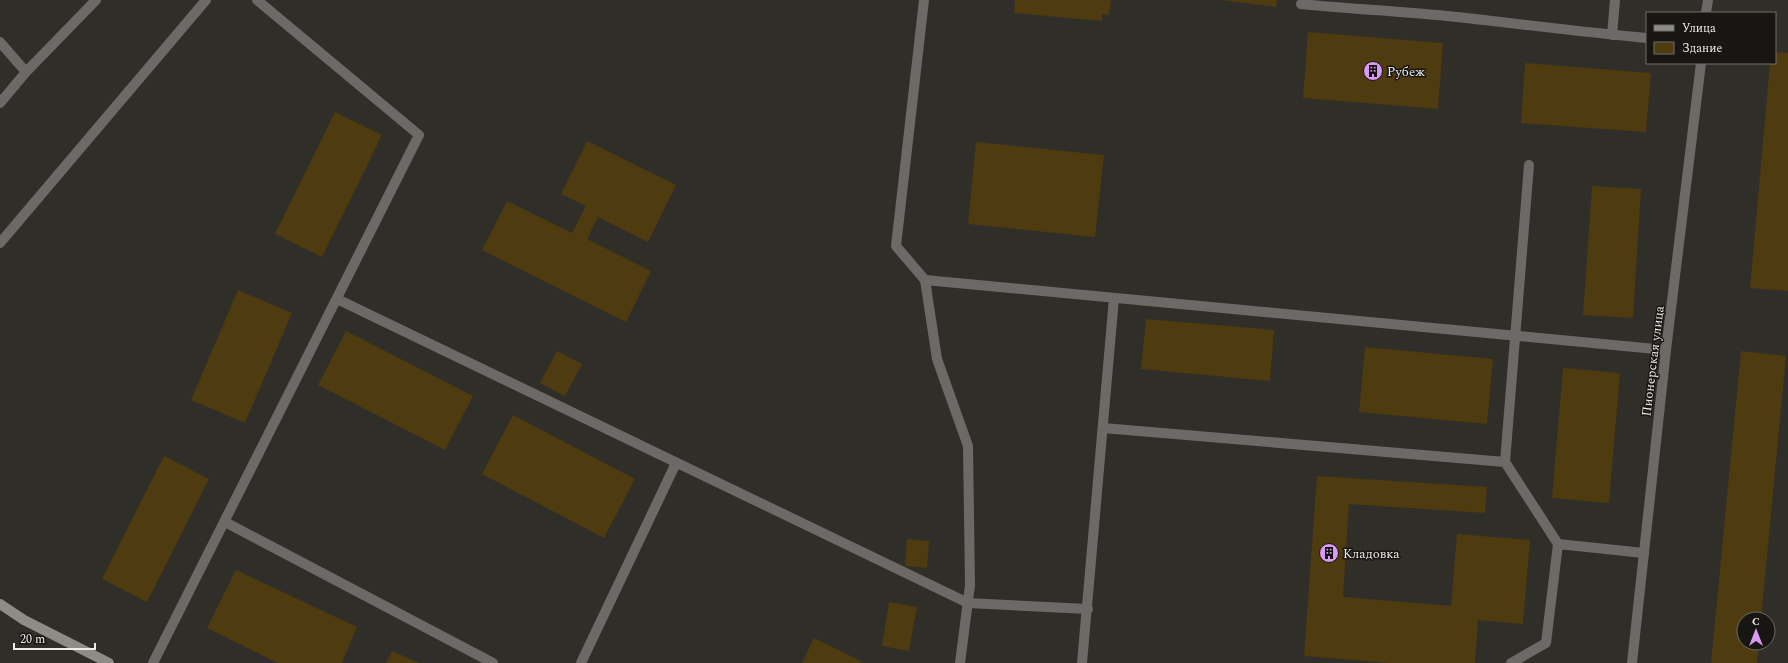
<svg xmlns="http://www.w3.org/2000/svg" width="1788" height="663" font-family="Spectral,serif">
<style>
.building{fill:#4e3b0f}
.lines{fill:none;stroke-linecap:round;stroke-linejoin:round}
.lane{stroke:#6c6a67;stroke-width:10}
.street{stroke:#6c6a67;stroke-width:10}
.secondary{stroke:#8e8c87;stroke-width:10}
.labels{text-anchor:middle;stroke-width:3;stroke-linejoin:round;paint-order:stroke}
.poi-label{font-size:13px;fill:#eeece8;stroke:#171613;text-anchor:start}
.street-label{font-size:13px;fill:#eeece8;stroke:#171613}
</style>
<rect width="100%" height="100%" fill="#302e28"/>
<path class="building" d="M1015 0H1111L1109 15 1102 14V21L1014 13Z
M1220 0H1277L1276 7Z
M1308 32 1443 43 1438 109 1303 98Z
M1775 52 1788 53V291L1750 288 1770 63H1775Z
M1525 63 1651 73 1646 132 1521 123Z
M335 112 382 135 322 257 275 234Z
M587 141 676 185 648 242 598 217 587 239 651 271 626 322 482 250 507 201 572 233 586 206 561 194Z
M976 142 1104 155 1095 237 968 224Z
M1592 186 1641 189 1633 318 1583 315Z
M238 290 292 313 245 423 191 400Z
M1146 319 1274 330 1270 381 1141 369Z
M346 331 473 396 445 450 318 385Z
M1365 347 1493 359 1487 424 1359 412Z
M557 351 582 364 565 396 540 383Z
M1741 351 1786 356 1761 619H1744V643H1759L1757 663H1711Z
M1563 368 1620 373 1609 503 1552 498Z
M513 415 635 479 604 538 482 474Z
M164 456 209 479 147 602 102 579Z
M1317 476 1487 487 1485 513 1349 504 1343 597 1451 606 1457 534 1530 540 1523 624 1478 620 1475 663H1388L1304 656Z
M907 539 929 541 927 568 905 566Z
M236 570 357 627 342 663H278L207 628Z
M889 602 917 607 909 651 882 646Z
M814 638 861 661 860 663H802Z
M392 651 419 663H386Z"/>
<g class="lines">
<path class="lane" d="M924 0 896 246 925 280 1666 350
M1301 4C1350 9 1398 11 1447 16 1514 23 1580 32 1647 38
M1612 35 1615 0
M0 42 26 72 96 0
M0 103 26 72
M1529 165 1505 462 1558 544 1644 553
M0 243 206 0
M925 280 937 359 968 446 970 585 960 663
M337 299 968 603 1088 609
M1103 428 1505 462
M225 522 493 663
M153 663 419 135 257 0
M581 663 676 463
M1082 663 1114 298
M1511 663 1546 643 1558 544"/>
<path class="street" d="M1706 13 1708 0
M1632 663 1666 350 1701 63"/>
<path class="secondary" d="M0 604 24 620 109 663"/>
</g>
<defs>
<symbol id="building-disc" viewBox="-11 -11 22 22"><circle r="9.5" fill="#dc99f4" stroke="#171613"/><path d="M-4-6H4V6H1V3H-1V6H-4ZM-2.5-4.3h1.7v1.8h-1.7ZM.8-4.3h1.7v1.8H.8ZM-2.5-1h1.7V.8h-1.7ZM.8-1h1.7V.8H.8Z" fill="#111"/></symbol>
</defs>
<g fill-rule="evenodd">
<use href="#building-disc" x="1362" y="60" width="22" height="22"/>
<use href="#building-disc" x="1318" y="542" width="22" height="22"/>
</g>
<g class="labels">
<g class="poi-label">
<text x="1387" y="76">Рубеж</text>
<text x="1343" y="558">Кладовка</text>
</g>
<g class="street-label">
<text transform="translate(1652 361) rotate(-83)" y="5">Пионерская улица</text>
</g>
</g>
<rect x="1646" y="12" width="130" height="52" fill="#171613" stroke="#6d6c68"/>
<rect x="1654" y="25" width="20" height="6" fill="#8e8c87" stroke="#6d6c68"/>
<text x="1682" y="32" font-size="12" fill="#eeece8">Улица</text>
<rect x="1654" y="42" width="20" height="12" fill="#4e3b0f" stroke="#6d6c68"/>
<text x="1682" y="52" font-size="12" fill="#eeece8">Здание</text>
<g transform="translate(1756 631)"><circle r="19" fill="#171613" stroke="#6d6c68"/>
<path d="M0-3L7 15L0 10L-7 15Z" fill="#dc99f4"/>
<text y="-6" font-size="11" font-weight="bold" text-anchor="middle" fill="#eeece8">С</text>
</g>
<path d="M14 643v6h81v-6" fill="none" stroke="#eeece8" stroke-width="2"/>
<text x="20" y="643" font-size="12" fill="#eeece8" stroke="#171613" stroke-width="3" paint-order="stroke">20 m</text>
</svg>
